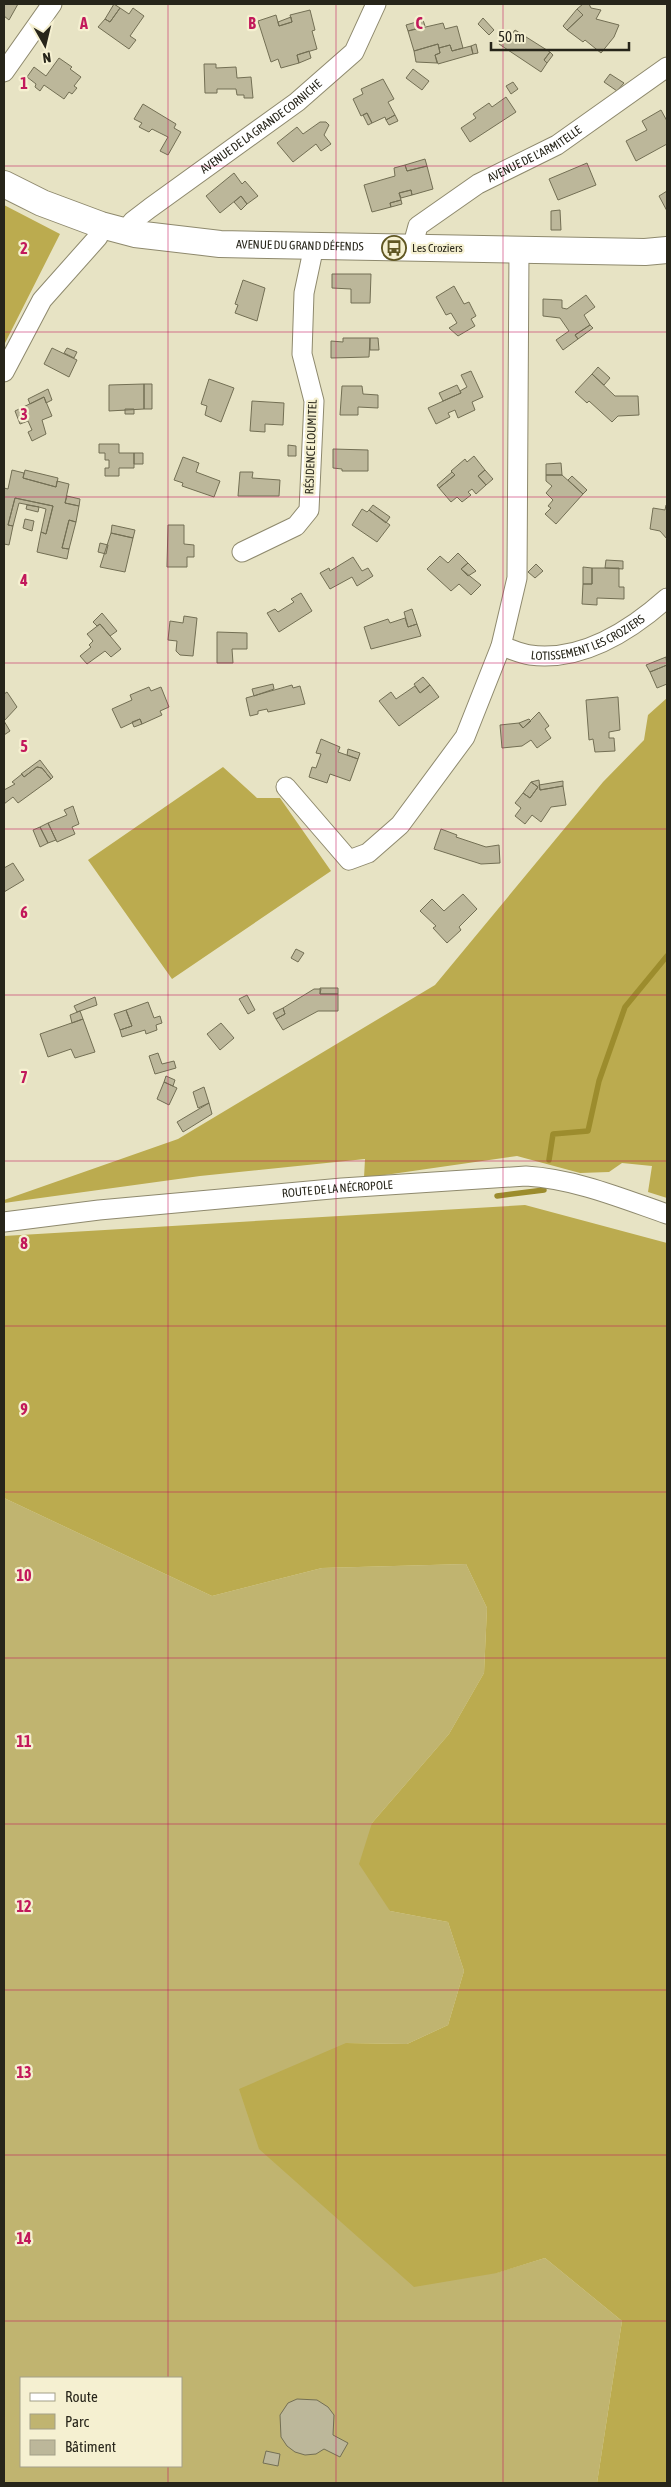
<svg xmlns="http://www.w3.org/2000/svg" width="671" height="2487" font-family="'Asap Condensed',sans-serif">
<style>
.green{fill:#c0b470;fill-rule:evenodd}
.forest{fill:#bbab4f}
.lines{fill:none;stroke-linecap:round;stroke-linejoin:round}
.stream{stroke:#9c8c2d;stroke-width:5.5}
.building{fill:#bcb79a;stroke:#736f54}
.street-casing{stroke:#8e896d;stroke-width:21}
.secondary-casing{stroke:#8e896d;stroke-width:28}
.street{stroke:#fff;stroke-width:19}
.secondary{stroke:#fff;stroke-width:26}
.grid{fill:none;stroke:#c2185b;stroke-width:1;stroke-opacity:0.55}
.labels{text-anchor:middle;stroke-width:4.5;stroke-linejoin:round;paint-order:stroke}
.street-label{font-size:12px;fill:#27251a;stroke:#f5f0d1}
.poi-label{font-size:12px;fill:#27251a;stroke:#f5f0d1;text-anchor:start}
.grid-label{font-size:16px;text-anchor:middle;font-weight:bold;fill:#c2185b;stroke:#f5f0d1;stroke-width:4.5;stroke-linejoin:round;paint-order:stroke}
</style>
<rect width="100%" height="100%" fill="#e7e3c4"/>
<path class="green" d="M4 1498 212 1596 322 1568 466 1564 487 1608 484 1673 449 1734 372 1823 390 1911 448 1922 464 1971 448 2025 407 2044 346 2043 496 2273 545 2258 622 2321 597 2483H4ZM21 2378H181V2466H21Z"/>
<path class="forest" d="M4 205 60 234 4 345Z
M667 698V1198L648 1192 652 1166 622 1163 609 1172 580 1173 517 1156 364 1178 365 1159 200 1176 4 1203V1200L178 1139 435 985 603 782 644 740 648 715Z
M223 767 257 798H280L331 871 172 979 88 860Z
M525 1205 667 1243V2483H597L622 2321 545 2258 497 2273 414 2287 259 2149 239 2089 346 2043 407 2044 448 2025 464 1971 448 1922 390 1911 359 1864 372 1823 449 1734 484 1673 487 1608 466 1564 322 1568 212 1596 4 1498V1236Z"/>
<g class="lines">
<path class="stream" d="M549 1160 553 1134 588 1131 599 1081 625 1007 667 956
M497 1196 544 1190"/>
</g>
<path class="building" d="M4 4H18L9 20 4 16Z
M114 4 120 8 110 22 105 19Z
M583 4H589L591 8 601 10 596 19 619 25 614 37 601 53 585 40 583 42 567 30 583 15 577 9Z
M120 8 129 14 133 8 144 16 130 36 136 40 129 49 98 27 105 19 110 22Z
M577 9 583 15 567 30 563 26Z
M310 10 315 30 312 31 317 49 297 55 299 63 281 68 278 59 271 62 258 21 276 15 279 26 292 22 290 15Z
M291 17 292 22 279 26 278 22Z
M483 18 494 30 489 35 478 24Z
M423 20 425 26 408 31 406 25Z
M443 23 445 29 457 26 463 48 452 51 450 45 439 48 438 44 414 51 408 31Z
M515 30 550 52 544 60 547 63 541 72 499 44 508 32 512 34Z
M438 44 440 53 435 55 437 63 416 62 414 51Z
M476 44 478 53 473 54 471 46Z
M450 45 452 51 471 46 473 54 438 64 435 55 440 53 439 48Z
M309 51 311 58 299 63 297 55Z
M550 52 553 55 547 63 544 60Z
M59 58 72 67 70 69 81 77 74 86 77 88 72 94 69 92 64 99 44 85 40 91 35 87 36 84 27 77 34 67 46 76Z
M204 64H216V68L236 67 237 78 251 77 253 98H244V95H237L236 89H217V93H205Z
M413 69 429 81 422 90 406 78Z
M610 74 624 83 617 91 604 82Z
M383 79 394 99 388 102 395 115 386 120 385 117 372 123 367 113 361 116 353 99 363 94 361 89Z
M513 82 518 89 511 94 506 86Z
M506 97 516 112 470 142 461 128 476 118 473 114 489 103 492 107Z
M143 104 176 124 174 128 181 132 168 155 160 151 168 137 152 129 149 132 139 127 142 123 134 119Z
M661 110 667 121V144L636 161 626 141 647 130 642 121Z
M367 113 372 123 368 125 363 115Z
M395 115 398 121 389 125 386 120Z
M320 122H326L329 125 324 135 331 144 321 151 316 144 293 162 277 143 297 127 303 134Z
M425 159 427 166 407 171 405 165Z
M587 163 596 185 558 200 549 179Z
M405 165 407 171 427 166 433 189 412 195 411 190 399 193 401 200 390 203 391 207 372 212 364 185 395 176 394 168Z
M234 173 242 184 245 181 258 196 247 204 241 196 220 213 206 196Z
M411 190 412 195 401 198 399 193Z
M667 191V211L659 196Z
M241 196 247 204 241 210 234 202Z
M401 200 402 204 391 207 390 203Z
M560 210 561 230H551V211Z
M332 274H371L370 303H351V289L332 288Z
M243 280 265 288 257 321 235 313 238 305 235 304Z
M454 286 464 304 469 302 476 316 471 319 475 326 458 336 449 328 457 323 451 313 446 315 436 297Z
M586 295 595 307 584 315 590 325 575 335 578 339 563 350 556 340 569 331 560 318 543 316V299L562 300V308L567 309Z
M590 325 593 328 578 339 575 335Z
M343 338H370L369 357 331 358V341L343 342Z
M370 338H378L379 350H370Z
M52 348 77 360 69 377 44 364Z
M67 348 77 352 74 358 64 353Z
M598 367 610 378 604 385 592 374Z
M471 371 483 397 472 402 475 410 458 418 455 410 448 413 450 417 436 424 428 408 461 393 460 391 467 387 461 375Z
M592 374 615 396H638L639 415 618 416 612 422 589 401 587 403 575 392Z
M209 379 234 388 221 422 205 415 207 406 201 404Z
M144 384H152V409H144Z
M144 384V409L109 411V385Z
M457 385 461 393 443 401 439 393Z
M342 386H362L363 394 378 395V408L358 407V415H340Z
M48 389 52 400 46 403 44 397 30 404 28 399Z
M44 397 52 416 42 420 46 434 32 441 28 432 32 430 28 421 20 424 15 411Z
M252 401 284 403 283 425 265 424V432L250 431Z
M125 409H134V414H125Z
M99 444H119V453H134V468H119V476H105V468H109V460H105V453H99Z
M288 445 296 446V456H288Z
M333 449 368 450V471H342V469L333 468Z
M134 453H143V464H134Z
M474 456 485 470 478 476 486 485 476 494 472 489 468 492 471 495 462 502 457 497 451 502 439 488 455 475 451 471 465 459 467 462Z
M183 457 199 463 196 472 220 481 214 497 182 486 183 483 174 480Z
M561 463 562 475H546V464Z
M12 470 24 473 23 478 56 487 57 481 69 484 65 503 79 506 76 522 69 520 62 548 69 549 67 559 37 552 41 532 46 534 53 506 15 498 8 525 13 526 9 545 4 544V488L8 489Z
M25 470 58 478 56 487 23 478Z
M485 470 493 479 486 485 478 476Z
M240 472H253L252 478 280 480 279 496H238Z
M452 472 455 475 439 488 437 485Z
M546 475H562L583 494 556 524 545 514 551 508 548 506 553 500 546 493 552 486 546 481Z
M572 476 587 490 583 494 568 480Z
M67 496 80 499 79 506 65 503Z
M15 498 53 506 46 534 41 532 46 509 39 507 19 503 13 526 8 525Z
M27 505 39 507 38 512 26 509Z
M373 505 390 517 386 523 369 510Z
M666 505 667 506V539L660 531 650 529 653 508 665 510Z
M362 509 367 512 369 510 390 525 377 542 352 525Z
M25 519 34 521 32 531 23 528Z
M69 520 76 522 69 549 62 548Z
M112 525 135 530 133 538 111 533Z
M168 525H184V544L194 545V557H187V567H167Z
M111 533 133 538 125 572 100 567Z
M100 543 108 545 106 554 98 552Z
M458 553 468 563 461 569 481 585 471 595 459 584 451 591 427 569 440 556 448 563Z
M353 557 362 571 368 568 373 576 357 586 352 577 330 589 320 573 329 568 330 571Z
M606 560 623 561V569L605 568Z
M468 563 476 571 468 576 461 569Z
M536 564 543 571 535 578 528 572Z
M583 567 592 568V584H583Z
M592 568H619V587H624V599L597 598V605L582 604 583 584H592Z
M301 593 312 611 279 632 267 613 275 609 278 612 294 602 291 599Z
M412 609 417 624 408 627 404 612Z
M102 613 117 631 110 636 100 624 97 626 93 622Z
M184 616 197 618 193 656 180 655 176 651 177 641 168 640 170 621 183 623Z
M405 618 408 627 417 624 421 636 371 649 364 627 388 619 390 623Z
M100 624 121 649 111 657 105 651 87 664 80 656 91 647 89 645 93 641 87 634Z
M217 632 247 633V649H232L233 663H217Z
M666 657 667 665 650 672 646 665Z
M667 665V684L657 688 650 672Z
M423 677 430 685 420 693 414 684Z
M273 684 274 689 254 696 252 689Z
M292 685 293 688 300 686 305 704 268 712 267 709 258 711V714L250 716 246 698Z
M430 685 439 697 399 726 379 701 391 692 396 699 415 686 420 693Z
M149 687 151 691 161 687 169 707 160 711 162 715 142 724 140 719 121 728 112 709 132 700 130 695Z
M7 692 17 707 4 721 10 731 4 735V694Z
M618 697 620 730 609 732V738H614L615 751 595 752 593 739 589 740 586 700Z
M539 712 549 726 545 729 551 738 537 748 531 740 522 746 502 748 500 725 519 723 523 728Z
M140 719 142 724 134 727 132 722Z
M529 719 531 721 523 728 519 723Z
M321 739 340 747 338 752 358 759 350 781 330 774 327 783 309 777 312 767 316 768 321 754 316 753Z
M348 749 360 753 358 759 347 755Z
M40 760 53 777 51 779 42 768 37 767 24 777 21 774Z
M37 767 42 768 51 779 18 803 13 797 4 804V790L15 784 12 782 22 774 24 777Z
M539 780 540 790 563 786 566 805 551 807 541 822 532 815 525 824 515 816 521 808 515 803 523 793 530 798 538 787 531 782Z
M563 781V786L540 790 539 785Z
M531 782 538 787 530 798 523 793Z
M73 806 79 824 72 827 75 834 57 842 48 823 67 815 64 810Z
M48 823 56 840 48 843 40 827Z
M40 827 48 843 40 847 33 830Z
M441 829 457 835 456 837 486 847 499 845 500 863 481 864 434 849Z
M13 863 24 880 4 892V868Z
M463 894 477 909 459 927 461 930 447 943 433 928 436 926 420 911 432 899 444 911Z
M296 949 304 953 298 962 291 958Z
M320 988H338V994H320Z
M314 989H321L320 994H338V1011H318L283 1030 276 1019 285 1014 283 1008Z
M247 995 255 1010 248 1014 239 999Z
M95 997 97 1005 77 1012 74 1006Z
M148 1002 154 1018 160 1016 162 1023 156 1025 157 1030 146 1034 145 1030 122 1037 120 1030 132 1026 126 1010Z
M283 1008 285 1014 276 1019 273 1013Z
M126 1010 132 1026 120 1030 114 1014Z
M80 1011 83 1019 72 1023 70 1015Z
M83 1019 95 1052 75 1058 71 1049 48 1057 40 1034Z
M221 1023 234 1038 220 1050 207 1034Z
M158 1053 162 1064 174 1061 176 1068 155 1074 149 1056Z
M166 1076 175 1080 173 1086 164 1082Z
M164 1082 177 1088 169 1105 157 1099Z
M204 1087 209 1103 198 1108 193 1092Z
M209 1103 212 1114 183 1132 177 1122Z
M297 2399 317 2400 328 2407 334 2415 333 2435 348 2443 340 2457 324 2449 316 2454 305 2455 295 2452 287 2446 281 2437 280 2415 288 2403Z
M266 2451 280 2454 278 2466 263 2463Z"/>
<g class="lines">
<defs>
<g id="street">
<path d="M4 72 52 4"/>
<path id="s1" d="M125 231 133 221 150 208 297 102 354 52 376 4"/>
<path id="s2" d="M412 248 418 226 478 184 557 145 667 67"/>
<path d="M4 372 42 300 98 237 101 225"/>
<path d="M242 552 296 526 309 510 314 401 302 354 304 293 314 246"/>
<path id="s3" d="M501 646C511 649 521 654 530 655 582 662 631 630 667 598"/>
<path d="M286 787 349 860 368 853 400 825 465 737 501 646 517 578 519 250"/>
<path id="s4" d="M4 1222 99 1210 342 1188 526 1176C575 1179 621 1198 667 1214"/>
</g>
<g id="secondary">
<path id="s5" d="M4 184 42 203 101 225 135 234 220 244 645 252 667 250"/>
</g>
</defs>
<use href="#street" class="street-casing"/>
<use href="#secondary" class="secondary-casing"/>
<use href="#street" class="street"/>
<use href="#secondary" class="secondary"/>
</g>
<path class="grid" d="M168 4V2378M336 4V2483M503 4V2483M4 166H667M4 332H667M4 497H667M4 663H667M4 829H667M4 995H667M4 1161H667M4 1326H667M4 1492H667M4 1658H667M4 1824H667M4 1990H667M4 2155H667M4 2321H667M168 2466V2483"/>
<defs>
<symbol id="bus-ring" viewBox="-11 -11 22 22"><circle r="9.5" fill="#f5f0d1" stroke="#605723" stroke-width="1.5"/><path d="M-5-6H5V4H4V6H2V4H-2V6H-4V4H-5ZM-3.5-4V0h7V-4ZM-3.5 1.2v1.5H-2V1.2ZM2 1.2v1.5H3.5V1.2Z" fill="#605723"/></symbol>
</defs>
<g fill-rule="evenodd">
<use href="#bus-ring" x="380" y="234" width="28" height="28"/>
</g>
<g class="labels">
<g class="street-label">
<text dy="4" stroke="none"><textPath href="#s1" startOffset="172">AVENUE DE LA GRANDE CORNICHE</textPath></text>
<text dy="4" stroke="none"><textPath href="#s2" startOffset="160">AVENUE DE L'ARMITELLE</textPath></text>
<text dy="4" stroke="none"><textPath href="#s5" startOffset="306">AVENUE DU GRAND DÉFENDS</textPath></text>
<text transform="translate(311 447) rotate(-88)" y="4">RÉSIDENCE LOUMITEL</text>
<text dy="4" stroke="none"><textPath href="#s3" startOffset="92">LOTISSEMENT LES CROZIERS</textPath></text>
<text dy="4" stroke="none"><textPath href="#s4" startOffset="335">ROUTE DE LA NÉCROPOLE</textPath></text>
</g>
<g class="poi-label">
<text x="412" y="252">Les Croziers</text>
</g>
</g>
<g class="grid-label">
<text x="84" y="29">A</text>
<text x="252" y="29">B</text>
<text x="419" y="29">C</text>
<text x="24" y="89">1</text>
<text x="24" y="254">2</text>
<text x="24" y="420">3</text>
<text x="24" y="586">4</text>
<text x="24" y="752">5</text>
<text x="24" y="918">6</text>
<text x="24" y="1083">7</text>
<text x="24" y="1249">8</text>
<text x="24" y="1415">9</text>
<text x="24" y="1581">10</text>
<text x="24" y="1747">11</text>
<text x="24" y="1912">12</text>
<text x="24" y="2078">13</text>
<text x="24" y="2244">14</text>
</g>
<rect width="671" height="2487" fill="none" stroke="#27251a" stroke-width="10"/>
<rect x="20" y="2377" width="162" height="90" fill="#f5f0d1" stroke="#a39f88"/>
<rect x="30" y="2393" width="25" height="8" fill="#ffffff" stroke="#a39f88"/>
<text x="65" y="2402" font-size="15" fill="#27251a">Route</text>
<rect x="30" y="2414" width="25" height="15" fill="#c0b470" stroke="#a39f88"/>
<text x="65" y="2427" font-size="15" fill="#27251a">Parc</text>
<rect x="30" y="2440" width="25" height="15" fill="#bcb79a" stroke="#a39f88"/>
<text x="65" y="2452" font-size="15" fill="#27251a">Bâtiment</text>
<g transform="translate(45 45) rotate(172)" stroke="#f5f0d1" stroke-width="4" paint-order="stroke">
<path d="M0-4L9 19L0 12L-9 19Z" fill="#27251a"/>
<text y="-8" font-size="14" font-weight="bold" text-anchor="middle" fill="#27251a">N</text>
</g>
<path d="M491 42v8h138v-8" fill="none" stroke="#27251a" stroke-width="2.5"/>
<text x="498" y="42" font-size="15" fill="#27251a" stroke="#f5f0d1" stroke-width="4" paint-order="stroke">50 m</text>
</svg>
